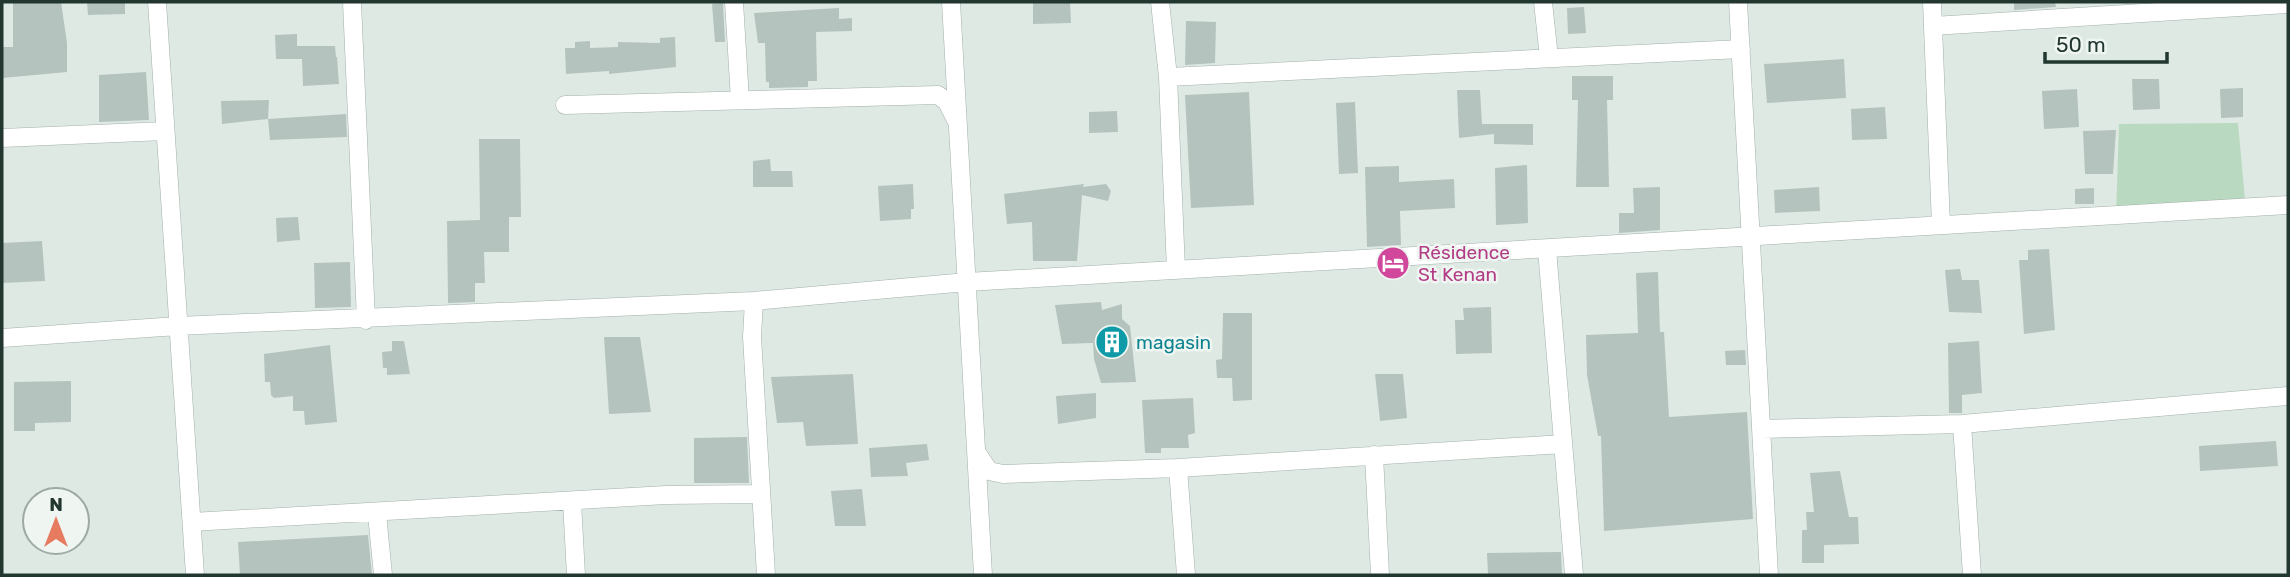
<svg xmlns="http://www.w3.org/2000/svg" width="2290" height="577" font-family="Rubik,sans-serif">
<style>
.green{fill:#b9d9c0}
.building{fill:#b4c3bd}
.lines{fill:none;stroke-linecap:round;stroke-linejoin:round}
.minor-casing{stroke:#a2b0aa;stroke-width:19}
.minor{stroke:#fff;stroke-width:18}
.labels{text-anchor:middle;stroke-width:5;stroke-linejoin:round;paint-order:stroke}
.hotel-label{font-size:19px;fill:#b23c85;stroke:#eff6f2;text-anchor:start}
.culture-label{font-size:19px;fill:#0d838f;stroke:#eff6f2;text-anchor:start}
</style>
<rect width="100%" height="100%" fill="#dfe9e4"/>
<path class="green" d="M2238 123 2246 211 2116 217 2119 124Z"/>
<path class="building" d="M13 2H61L67 43V72L2 78V47H13Z
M87 2H125V14L88 15Z
M1033 2H1070L1071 23 1033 24Z
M2014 2H2055L2056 7 2014 10Z
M723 3 725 42H715L712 4Z
M1584 7 1586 33 1568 34 1567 8Z
M839 8V19L852 18V31L816 32 817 81H808V87L769 88V82H766L765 43H758L754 13Z
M1186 21 1216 22 1215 63 1185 65Z
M297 34V46H335L336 57 320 58 337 57 339 84 303 86 302 59H276L275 35Z
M675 37 676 67 609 74V71L566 74 565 48H575V42L590 41V48L618 47V42L660 43V38Z
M1844 59 1846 98 1767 103 1764 64Z
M146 72 149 120 99 122V75Z
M1572 76H1613V100H1607L1609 187H1576L1578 100H1572Z
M2132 79H2159L2160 109 2133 110Z
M2243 88V117L2221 118 2220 89Z
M2077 89 2079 127 2044 129 2042 91Z
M1457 90H1480L1482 124H1533V145L1494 144V134L1459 138Z
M1249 92 1254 205 1191 208 1185 95Z
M269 100 268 119 222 124 221 101Z
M1355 102 1358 173 1339 174 1336 103Z
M1885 107 1887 139 1852 140 1851 109Z
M1117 111 1118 132 1089 133V112Z
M346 114 347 137 270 140 268 119Z
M2116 130 2113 174H2085L2083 131Z
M479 139H520L521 217H509V252H484L485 283H475V302L448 303 447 221 480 220Z
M770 159 771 171H792L793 187H753V161Z
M1527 165 1528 223 1496 225 1495 168Z
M1399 166V182L1454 179 1455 208 1400 211 1401 245 1367 247 1365 167Z
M913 184 914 209H911V219L880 221 878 186Z
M1084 184 1083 187 1106 184 1111 191 1108 201 1082 195 1077 261H1033L1032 222 1007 224 1004 194Z
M1660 187V230L1619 233V213H1634L1633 188Z
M1819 187 1820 211 1775 213 1774 190Z
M2094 188V204H2075V189Z
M298 217 300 240 277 242 276 218Z
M42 241 45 281 2 283V243Z
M2049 249 2055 330 2024 334 2019 260H2028V250Z
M350 262 351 307 315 308 314 263Z
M1960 269 1962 280H1979L1982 313 1949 312 1945 270Z
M1658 272 1660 332H1664L1669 417 1747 412 1753 519 1604 531 1601 436H1598L1587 375 1586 335 1638 333 1636 273Z
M1101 302 1102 310 1122 304V319L1130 326 1136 382 1101 383 1094 359 1093 343 1062 344 1055 305Z
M1491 307 1492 353 1456 354 1455 320H1464L1463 308Z
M1223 313H1252V400L1233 401 1232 378H1217L1216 360 1222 359Z
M604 337H640L651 412 609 414Z
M392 341H404L410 374 387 375V368H383L382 352 392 351Z
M1979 341 1982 393 1962 395V413H1949L1948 343Z
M330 345 337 422 305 425 304 411H293V396L274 398 271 395 270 382H265L264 354Z
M1745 350 1746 365H1726L1725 351Z
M853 374 858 444 806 446 803 422 777 423 771 377Z
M1375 374H1403L1407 418 1380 421Z
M71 381V422L35 423V431H14V382Z
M1096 393V418L1058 424 1056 396Z
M1193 398 1195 433 1188 435 1189 448H1161V453H1145L1142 400Z
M747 437 749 483H694V438Z
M2276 441 2278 466 2200 471 2199 446Z
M927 444 929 460 906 463 908 476 871 477 869 448Z
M1840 471 1849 517H1858L1859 544 1824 545V563H1802V530H1807L1806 512H1814L1810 473Z
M862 489 866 526H835L831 491Z
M368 535 372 575H240L238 542Z
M1561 552 1562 575H1488L1487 553Z"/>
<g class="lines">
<defs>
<path id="minor" d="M157 2 195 575
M352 2 366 320
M734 2 740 100
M951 2 983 575
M1160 2 1168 77 1176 270
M1543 2 1549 58
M1738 2 1769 575
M1932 2 1941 225
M1933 26 2288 4
M1168 77 1741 49
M565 105 938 95 947 102 956 120
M2 138 165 131
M1547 249 1574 575
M754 301 752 337 766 575
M2 338 178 326 754 301 967 282 2288 205
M1962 424 1972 575
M1762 429 1962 424 2288 396
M977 453 989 471 1003 474 1178 468 1563 444
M1374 455 1380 575
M1178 468 1186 575
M572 502 576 575
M377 514 383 575
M192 522 666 495 761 494"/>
</defs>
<use href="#minor" class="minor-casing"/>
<use href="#minor" class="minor"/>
</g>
<defs>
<symbol id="hotel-disc" viewBox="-11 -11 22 22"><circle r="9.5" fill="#d1479c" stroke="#eff6f2"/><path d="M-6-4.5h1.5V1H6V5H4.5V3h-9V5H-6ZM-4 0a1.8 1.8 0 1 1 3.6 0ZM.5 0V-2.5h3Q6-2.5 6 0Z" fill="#fff"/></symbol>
<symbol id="building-disc" viewBox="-11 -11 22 22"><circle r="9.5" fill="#0f9aa8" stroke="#eff6f2"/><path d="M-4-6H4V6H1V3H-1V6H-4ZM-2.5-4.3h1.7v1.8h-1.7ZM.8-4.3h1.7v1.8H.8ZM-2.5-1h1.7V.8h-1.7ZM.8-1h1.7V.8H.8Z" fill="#fff"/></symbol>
</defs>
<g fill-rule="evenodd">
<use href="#hotel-disc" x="1374" y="244" width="38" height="38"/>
<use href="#building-disc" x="1093" y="323" width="38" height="38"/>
</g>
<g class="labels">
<g class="hotel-label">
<text x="1418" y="259">Résidence<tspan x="1418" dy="22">St Kenan</tspan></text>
</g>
<g class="culture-label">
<text x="1136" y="349">magasin</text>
</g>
</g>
<rect width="2290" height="577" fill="none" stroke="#213730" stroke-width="7"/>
<g transform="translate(56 521)"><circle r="33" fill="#eff6f2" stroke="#9daaa4" stroke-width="2"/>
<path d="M0-5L12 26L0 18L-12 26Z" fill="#e67b5f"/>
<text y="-10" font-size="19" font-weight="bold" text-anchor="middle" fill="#213730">N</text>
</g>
<path d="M2045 52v10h122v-10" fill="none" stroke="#213730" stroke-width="3.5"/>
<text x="2056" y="52" font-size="21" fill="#213730" stroke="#eff6f2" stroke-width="5" paint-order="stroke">50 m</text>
</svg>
